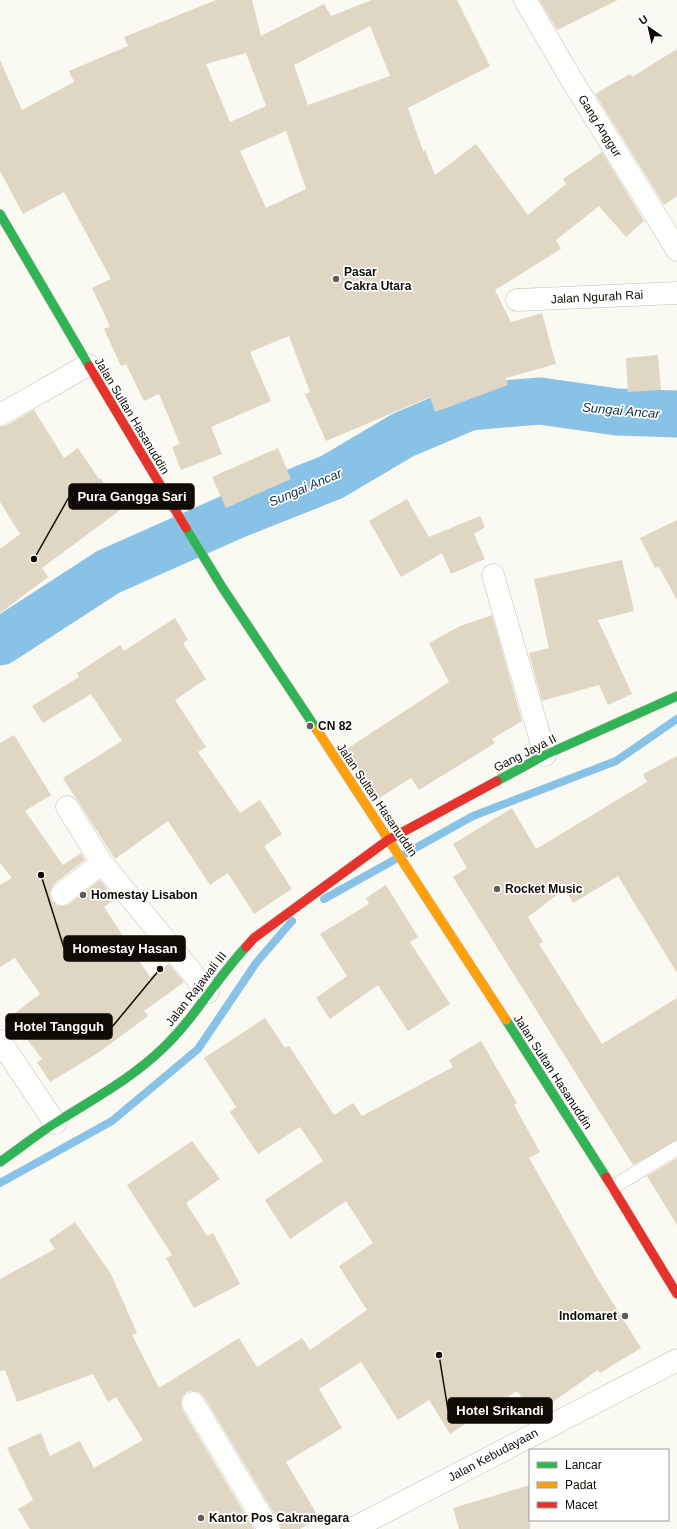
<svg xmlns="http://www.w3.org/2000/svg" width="677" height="1529" font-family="Arial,sans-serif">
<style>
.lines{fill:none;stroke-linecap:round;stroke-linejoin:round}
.stream{stroke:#88c2e6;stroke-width:8}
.river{stroke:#88c2e6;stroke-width:47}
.building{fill:#dfd7c3;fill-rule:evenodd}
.lane-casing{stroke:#c0beb6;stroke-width:15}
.street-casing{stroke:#c0beb6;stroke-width:23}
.fast-casing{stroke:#c0beb6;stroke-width:10}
.slow-casing{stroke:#c0beb6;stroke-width:10}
.jam-casing{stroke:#c0beb6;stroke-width:10}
.lane{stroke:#fefefd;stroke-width:14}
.street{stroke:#fefefd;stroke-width:22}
.fast{stroke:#30b455;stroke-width:9}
.slow{stroke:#ff9f0a;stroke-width:9}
.jam{stroke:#e5322d;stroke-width:9}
.poi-dot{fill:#615e57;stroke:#fff;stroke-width:1.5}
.labels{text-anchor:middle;stroke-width:3.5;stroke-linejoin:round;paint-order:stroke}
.street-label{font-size:12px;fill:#0f0b04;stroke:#fff}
.poi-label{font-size:12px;font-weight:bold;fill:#0f0b04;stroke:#fff;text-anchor:start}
.water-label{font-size:13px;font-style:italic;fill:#0d3248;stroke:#fff}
.leader{fill:none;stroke:#0f0b04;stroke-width:1.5}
.callout-dot{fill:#0f0b04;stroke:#fff;stroke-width:1.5}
.callout{fill:#0f0b04;stroke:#0f0b04;stroke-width:1.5}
.callout-label{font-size:13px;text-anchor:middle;font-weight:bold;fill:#fff}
</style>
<rect width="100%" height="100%" fill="#faf9f2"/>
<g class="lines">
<path class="stream" d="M324 899 473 816 616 761 677 719
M0 1183 112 1121 198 1049 256 963 292 921"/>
<path class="river" d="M0 642 108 572 234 516 332 477 403 435 469 407 540 401 617 412 677 414"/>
</g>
<path class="building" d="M216 0H252L261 36 324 4 331 16 372 0H457L490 66 408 108 423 151 425 150 435 175 476 144 528 215 566 184 563 179 602 152 644 221 626 237 599 206 556 240 561 249 495 290 511 322 542 313 556 364 506 378 508 385 435 412 430 397 326 441 305 394 310 392 289 336 250 352 271 401 211 427 222 454 181 470 172 447 180 444 159 394 144 401 126 364 121 366 104 329 110 326 92 288 111 279 64 192 23 214 0 171V60L22 110 74 82 69 71 128 46 124 37ZM370 26 390 76 308 105 294 65ZM246 53 266 106 230 122 206 64ZM286 131 306 189 266 208 240 151Z
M539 0H618L557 30Z
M677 49V196L664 205 595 94 630 74 632 77Z
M658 355 661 390 628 392 626 358Z
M34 410 64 458 78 448 99 479 100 478 123 508 42 568 48 577 0 613V549L20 534 0 502V427L6 426Z
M278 448 291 479 226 508 212 477Z
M407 499 429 537 480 516 485 527 474 534 485 559 451 574 442 553 401 577 369 521Z
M677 520V600L659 567 655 568 640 538Z
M622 560 634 611 598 620 632 694 608 705 599 685 542 701 529 653 549 648 534 579Z
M492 615 522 721 492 739 495 743 419 790 411 778 378 799 345 750 449 682 429 643 460 626Z
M175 618 188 640 183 643 206 679 175 700 206 747 198 752 240 813 260 800 282 834 264 846 292 889 254 914 228 873 210 885 168 821 115 859 63 778 122 741 91 694 43 723 32 706 79 677 77 673 120 645 124 651Z
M14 735 51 795 25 811 63 865 81 853 85 860 54 884 51 889 50 895 52 901 58 906H63L69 904 100 880 115 899 104 907 150 977 169 964 184 982 144 1011 148 1016 98 1053 50 1082 37 1062 42 1059 10 1017 40 994 15 958 0 967V885L12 878 0 863V743Z
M677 756V973L618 876 573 903 565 889 528 917 543 942 539 944 602 1044 677 998V1140L633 1165 453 877 467 868 453 844 512 808 536 849 647 782 643 774Z
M386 885 418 937 410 942 450 1004 408 1031 378 985 330 1019 316 998 347 976 320 934 369 904 366 898Z
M265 1018 285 1048 289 1046 334 1115 353 1103 362 1116 453 1067 449 1060 481 1041 517 1103 514 1105 540 1152 529 1158 596 1276 641 1348 600 1373 598 1370 534 1415 517 1391 450 1434 429 1400 398 1420 361 1362 319 1389 342 1428 286 1462 319 1518 300 1529H281L280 1523 204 1397 199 1392 192 1391 187 1392 182 1397 181 1404 182 1409 254 1529H30L18 1509 33 1500 7 1448 41 1433 50 1456 80 1441 94 1468 143 1440 116 1397 108 1402 93 1374 17 1402 5 1370 0 1371V1279L55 1249 49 1240 75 1222 111 1274 137 1333 132 1335 159 1388 239 1338 257 1367 302 1338 310 1350 367 1310 339 1266 373 1243 346 1201 290 1239 265 1200 323 1161 300 1127 258 1154 230 1112 236 1107 204 1058Z
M192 1141 220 1179 186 1203 207 1236 213 1233 240 1284 194 1308 166 1258 172 1255 127 1185Z
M677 1158V1225L647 1176Z
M530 1485V1529H459L453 1508Z"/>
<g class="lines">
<defs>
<path id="lane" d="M613 1187 677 1148"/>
<path id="street" d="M525 0 573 82 677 250
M517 300 677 293
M0 415 88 365
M493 575 545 755
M67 807 102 863 208 992
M62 894 102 863
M0 1041 55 1123
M193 1403 269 1529
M352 1529 677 1360"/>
<path id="fast" d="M0 214 89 366
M186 528 222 587 317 730
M497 781 545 755 677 696
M506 1020 606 1177
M0 1162C19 1149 37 1134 57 1122 93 1099 131 1079 162 1049 194 1019 216 979 246 947"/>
<path id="slow" d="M317 730 506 1020"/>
<path id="jam" d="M89 366 186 528
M246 947 254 938 388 840 497 781
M606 1177 677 1294"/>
</defs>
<use href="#lane" class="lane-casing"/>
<use href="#street" class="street-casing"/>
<use href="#fast" class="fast-casing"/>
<use href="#slow" class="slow-casing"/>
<use href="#jam" class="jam-casing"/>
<use href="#lane" class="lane"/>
<use href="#street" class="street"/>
<use href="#fast" class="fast"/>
<use href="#slow" class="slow"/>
<use href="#jam" class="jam"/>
</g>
<g class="poi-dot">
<circle cx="336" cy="279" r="4"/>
<circle cx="310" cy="726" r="4"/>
<circle cx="497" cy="889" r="4"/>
<circle cx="83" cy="895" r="4"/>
<circle cx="625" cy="1316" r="4"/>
<circle cx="201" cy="1518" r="4"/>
</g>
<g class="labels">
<g class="street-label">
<text transform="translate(600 126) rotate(58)" y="4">Gang Anggur</text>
<text transform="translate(597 297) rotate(-3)" y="4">Jalan Ngurah Rai</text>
<text transform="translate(132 416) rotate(59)" y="4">Jalan Sultan Hasanuddin</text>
<text transform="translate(525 753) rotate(-27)" y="4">Gang Jaya II</text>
<text transform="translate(377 800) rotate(56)" y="4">Jalan Sultan Hasanuddin</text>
<text transform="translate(196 989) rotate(-52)" y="4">Jalan Rajawali III</text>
<text transform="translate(553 1072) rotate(57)" y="4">Jalan Sultan Hasanuddin</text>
<text transform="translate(493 1455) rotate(-28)" y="4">Jalan Kebudayaan</text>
</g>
<g class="poi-label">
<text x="344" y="276">Pasar<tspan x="344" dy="14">Cakra Utara</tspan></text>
<text x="318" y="730">CN 82</text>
<text x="505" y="893">Rocket Music</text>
<text x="91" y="899">Homestay Lisabon</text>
<text x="617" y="1320" text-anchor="end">Indomaret</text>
<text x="209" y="1522">Kantor Pos Cakranegara</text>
</g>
<g class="water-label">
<text transform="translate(621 410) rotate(5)" y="5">Sungai Ancar</text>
<text transform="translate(305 487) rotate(-23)" y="5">Sungai Ancar</text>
</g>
</g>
<path class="leader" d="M34 559L69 497M41 875L64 948M160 969L112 1027M439 1355L448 1410"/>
<g class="callout-dot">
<circle cx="34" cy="559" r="4"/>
<circle cx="41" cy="875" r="4"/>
<circle cx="160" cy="969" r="4"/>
<circle cx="439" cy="1355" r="4"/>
</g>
<g class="callout">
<rect x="69" y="484" width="125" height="25" rx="4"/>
<rect x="64" y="936" width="121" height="25" rx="4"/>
<rect x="6" y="1014" width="106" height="25" rx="4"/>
<rect x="448" y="1398" width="104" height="25" rx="4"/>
</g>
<g class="callout-label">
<text x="132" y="501">Pura Gangga Sari</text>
<text x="125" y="953">Homestay Hasan</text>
<text x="59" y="1031">Hotel Tangguh</text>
<text x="500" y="1415">Hotel Srikandi</text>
</g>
<rect x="529" y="1449" width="140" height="72" fill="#ffffff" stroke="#9f9d9b"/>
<rect x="537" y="1462" width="20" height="6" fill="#30b455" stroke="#9f9d9b"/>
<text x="565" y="1469" font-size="12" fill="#0f0b04">Lancar</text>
<rect x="537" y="1482" width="20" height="6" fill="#ff9f0a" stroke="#9f9d9b"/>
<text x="565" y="1489" font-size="12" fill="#0f0b04">Padat</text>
<rect x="537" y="1502" width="20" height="6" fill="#e5322d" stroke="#9f9d9b"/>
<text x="565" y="1509" font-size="12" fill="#0f0b04">Macet</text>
<g transform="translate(649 28) rotate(326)" stroke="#ffffff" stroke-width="3" paint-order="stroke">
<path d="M0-3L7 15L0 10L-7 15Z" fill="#0f0b04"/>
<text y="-6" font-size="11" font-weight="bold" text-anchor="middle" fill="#0f0b04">U</text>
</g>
</svg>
